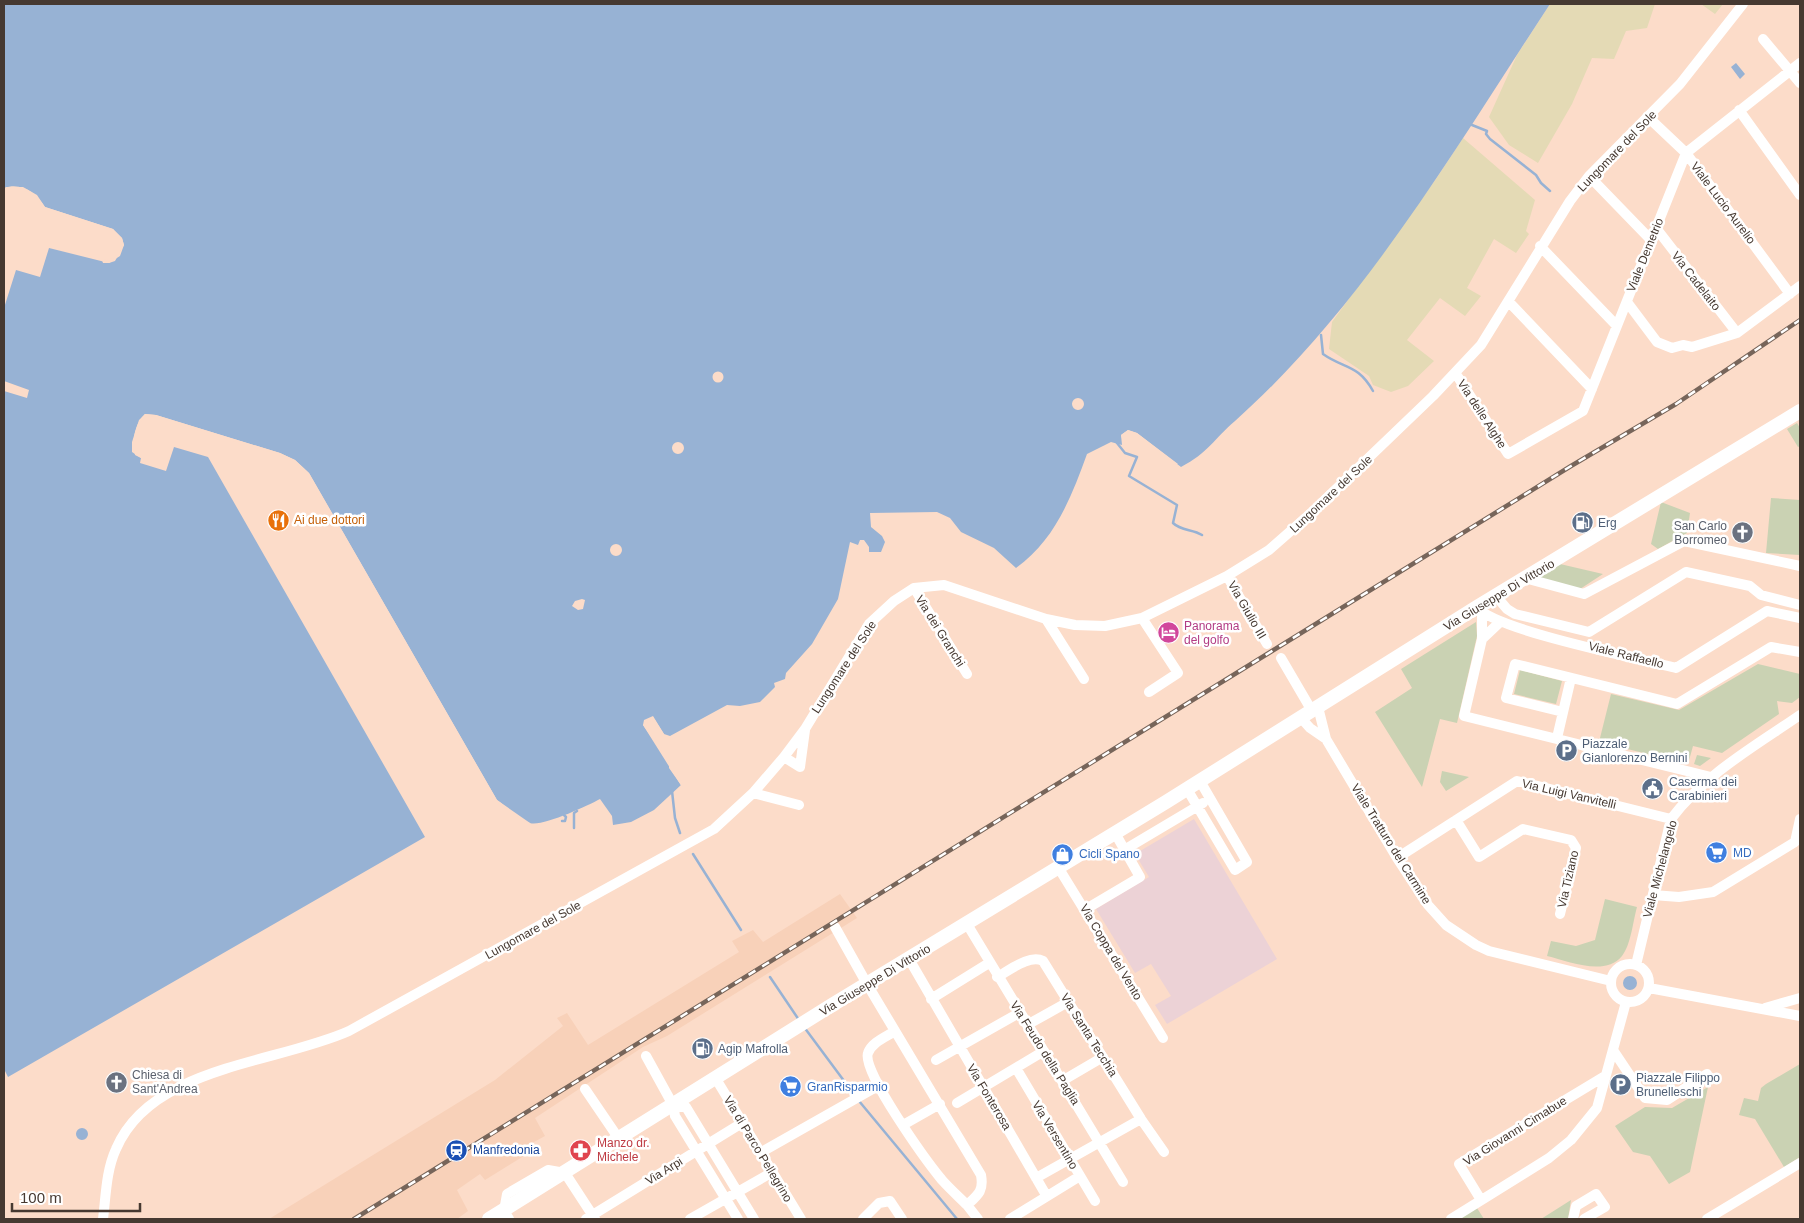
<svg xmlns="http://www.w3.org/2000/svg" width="1804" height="1223" font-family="Helvetica,sans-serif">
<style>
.built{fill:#f8d1b9}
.education{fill:#ecd2d6}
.green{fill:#cad2b3}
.sand{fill:#e4dab5}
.water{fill:#97b2d4}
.pier{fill:#fcdcc9}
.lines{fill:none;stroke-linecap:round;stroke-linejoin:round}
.stream{stroke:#97b2d4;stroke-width:2.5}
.minor{stroke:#fff;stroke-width:10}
.major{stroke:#fff;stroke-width:14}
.rail-casing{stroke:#77655a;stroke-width:4.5}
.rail{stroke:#fff;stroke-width:2.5;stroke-dasharray:8;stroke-linecap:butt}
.labels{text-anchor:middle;stroke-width:5;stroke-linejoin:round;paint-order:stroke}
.street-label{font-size:12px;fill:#463931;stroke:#fff}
.food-label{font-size:12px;fill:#c56008;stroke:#fff;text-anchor:start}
.service-label{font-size:12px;fill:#4e5e75;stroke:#fff;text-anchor:start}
.worship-label{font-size:12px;fill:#5b616d;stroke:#fff;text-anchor:end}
.hotel-label{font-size:12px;fill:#b23c85;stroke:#fff;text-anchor:start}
.shop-label{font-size:12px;fill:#366cbe;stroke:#fff;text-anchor:start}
.health-label{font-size:12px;fill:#be3a42;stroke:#fff;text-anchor:start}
.transit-label{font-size:12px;fill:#164399;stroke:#fff;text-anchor:start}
</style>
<rect width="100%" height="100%" fill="#fcdcc9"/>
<path class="built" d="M840 894 857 918 667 1036 643 1047 535 1118 545 1136 523 1148 527 1154 485 1180 480 1174 457 1190 468 1211 457 1219H269L495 1080 563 1026 557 1018 567 1013 588 1045 739 952 732 941 753 930 763 942Z"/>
<path class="education" d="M1194 819 1277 959 1167 1024 1155 1005 1171 996 1151 964 1135 973 1096 909 1149 877 1135 854Z"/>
<path class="green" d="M1797 423 1800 428V446L1798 447 1787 429Z
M1771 498 1800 500V555L1766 553Z
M1661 502 1690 513 1687 533 1658 549 1651 544Z
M1560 564 1603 574 1580 589 1536 577Z
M1476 622 1477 636 1457 723 1440 719 1422 787 1375 712 1412 688 1401 669Z
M1758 664 1800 674V697L1792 703 1777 701 1779 714 1722 753 1693 746 1688 764 1599 742 1611 694 1679 710Z
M1520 670 1562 681 1556 704 1514 694Z
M1697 755 1711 758 1700 766 1694 764Z
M1442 771 1469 777 1446 791 1440 782Z
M1605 899 1637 907C1633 921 1631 945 1622 956 1605 977 1568 961 1547 956L1551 941 1576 946 1595 940Z
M1800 1064V1157L1784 1167 1755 1119 1739 1115 1744 1098 1758 1101 1761 1088 1766 1084Z
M1708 1087 1690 1172 1669 1184 1650 1156 1633 1152 1615 1126 1645 1107 1672 1108Z
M1571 1200 1568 1219H1541Z
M1477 1208 1484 1219H1457Z"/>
<path class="sand" d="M1550 4H1655L1647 28 1626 31 1614 59 1592 58 1572 104 1538 163 1509 145 1489 117 1517 55Z
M1701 4H1723L1715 14Z
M1463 138 1535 200 1526 231 1529 234 1516 253 1494 239 1467 288 1481 296 1465 316 1440 298 1407 340 1434 361 1408 386 1391 392 1373 385 1369 376 1329 349 1332 322 1436 179Z"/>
<path class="water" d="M4 4H1550C1456 147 1364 306 1235 421 1214 439 1208 453 1181 467L1137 433 1128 430 1121 435 1122 445 1111 442 1087 454C1071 498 1055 540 1016 568L994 548 961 532 950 518 937 512 870 513 871 527 882 536 885 542 881 552H869V547L864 540H860L858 545 850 542 838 599 812 644 786 673 785 679 774 683 775 687 760 702 740 706 727 705 670 736 664 734 653 717 643 725 669 762V768L681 785 654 810 631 822 613 825 612 816 600 799C587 806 542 827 530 823 518 819 507 807 497 800L309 473 295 460 280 453 156 415 145 414C134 425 132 440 135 455L141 458 140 463 166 471 174 447 208 457 425 837 8 1077 4 1069V391L27 398 29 390 4 381V308L16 270 40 277 49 248 109 263 115 261 124 245 122 238 113 229 45 207C36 193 22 182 4 188Z
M1736 63 1745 74 1740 79 1731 67Z
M1623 983a7 7 0 1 1 14 0a7 7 0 1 1-14 0Z
M76 1134a6 6 0 1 1 12 0a6 6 0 1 1-12 0Z"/>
<path class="pier" d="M6 187H23L37 195 45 207 113 229 122 238 124 245 120 256 109 263H103L102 260 114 258 121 250 120 239 112 231 44 209 36 197 23 190H4Z
M712.5 377a5.5 5.5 0 1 1 11 0a5.5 5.5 0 1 1-11 0Z
M1072 404a6 6 0 1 1 12 0a6 6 0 1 1-12 0Z
M145 414 156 415 280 453 295 460 309 473 497 800 530 823V826L495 801 307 475 294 462 279 455 155 417 146 416 141 422 135 443V451L143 457 141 458 132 452V442L139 420Z
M1128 430 1137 433 1178 464 1175 465 1136 435 1129 432 1124 436V446L1121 435Z
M672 448a6 6 0 1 1 12 0a6 6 0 1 1-12 0Z
M610 550a6 6 0 1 1 12 0a6 6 0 1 1-12 0Z
M582 599 585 600 583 609 578 610 572 606 575 601Z
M653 716 664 734 662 735 652 720 646 724 671 761V768L683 783 682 787 643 725 644 720Z"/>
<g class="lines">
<path class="stream" d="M1472 125 1487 131 1486 134 1490 139 1536 175 1541 183 1550 191
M1321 335 1323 354C1344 369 1358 364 1373 391
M1117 443 1125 453 1137 457 1129 476 1177 505 1173 523C1181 531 1193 529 1202 535
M672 791 675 818 680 833
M562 821H565L566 817 564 815
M574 828V813L577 811
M693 854 741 930
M770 977 799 1020
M804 1027 856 1097
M859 1101 957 1219"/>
<path class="minor" d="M1763 39 1800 83
M1739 110 1800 195
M1649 118 1686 153 1790 294
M1589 176 1651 240
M1656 228 1737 333
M1540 246 1617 326
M1509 302 1592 389
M1627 302 1657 342 1672 348 1683 345 1692 347 1737 333 1800 286
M1456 374 1508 454 1583 411 1686 153 1800 63
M1227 576 1267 644
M1525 578 1584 594 1684 541 1800 566
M914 588 967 674
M1496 596 1507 609 1515 614 1589 632 1686 572 1750 586 1761 595 1800 605
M1477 607C1494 630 1641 659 1676 668L1767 611 1800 618
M1482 614V639
M1142 618 1178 673 1149 692
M1046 619 1084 679
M1500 622 1482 639 1464 716 1711 777
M1281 658 1312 711
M1318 707 1326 739 1397 858 1428 905 1446 925 1476 945 1489 951 1611 981
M1563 712 1506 698 1515 664 1677 704 1771 647 1800 652
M1301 718 1310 728 1326 739
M1557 738 1571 678
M784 757 800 767 805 730
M1187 789 1235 870 1247 862 1200 781
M753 793 799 805
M1456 820 1479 857 1523 829 1571 840 1576 848 1560 914
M1124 850 1203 803
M1397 858 1517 781 1671 819
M1058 867 1163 1038
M1653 895 1679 897 1713 892 1795 842 1800 819
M1086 909 1140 877 1115 833
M967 924 1123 1182
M835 927 867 984 981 1175C984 1191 978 1195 967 1205L978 1219
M909 959 1046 1195
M1611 983a19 19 0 1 1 38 0a19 19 0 1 1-38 0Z
M1636 965 1671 819C1705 774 1755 746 1800 715
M997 977C1010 970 1030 954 1043 961L1141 1119 1164 1152
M1649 988 1800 1016
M931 999 989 963
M1765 1008 1800 998
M1027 1025 1068 1002
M895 1031C886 1037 872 1042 868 1053 861 1071 928 1163 942 1180 950 1189 959 1197 967 1205
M1613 1050 1645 1098 1667 1100 1707 1074
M646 1056 673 1105 675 1116 738 1219
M936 1060 1019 1013
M1016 1068 1095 1201
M716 1079 801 1219
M1062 1081 1103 1057
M585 1089 619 1139
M957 1103 1044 1051
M673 1105 686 1107 754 1219
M903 1125 940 1104
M760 1153 878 1086
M1036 1178 1141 1119
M1481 1200 1459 1164 1605 1076
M103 1219C106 1195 106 1171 116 1149 151 1066 275 1064 349 1031L714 829 753 793 784 757 805 729 869 624 894 601 914 588 944 585 1046 619 1075 625 1105 626 1142 618 1227 576 1269 550 1310 514 1433 396 1481 345 1570 201 1589 176 1680 84 1743 4
M509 1219 504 1211 507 1194 548 1170 565 1173 595 1219
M586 1219 742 1123
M690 1219 771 1173
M863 1219 879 1203 890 1201 902 1219
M1010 1219 1080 1176
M1451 1219 1549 1158 1571 1140 1597 1108 1626 1002
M1573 1219 1576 1206 1596 1194 1605 1207 1584 1219
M1707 1219 1800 1163"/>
<path class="major" d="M489 1219 832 1005 1166 802 1477 607 1800 411"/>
<defs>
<path id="rail" d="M354 1219 1571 466 1676 404 1800 320"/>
</defs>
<use href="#rail" class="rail-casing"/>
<use href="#rail" class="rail"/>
</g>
<defs>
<symbol id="restaurant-disc" viewBox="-11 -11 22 22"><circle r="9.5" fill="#e8710a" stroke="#fff"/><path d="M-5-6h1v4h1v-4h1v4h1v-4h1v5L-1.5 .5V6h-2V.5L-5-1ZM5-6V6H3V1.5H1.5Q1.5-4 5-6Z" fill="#fff"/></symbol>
<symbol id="fuel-disc" viewBox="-11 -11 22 22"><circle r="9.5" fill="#5c6f8a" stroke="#fff"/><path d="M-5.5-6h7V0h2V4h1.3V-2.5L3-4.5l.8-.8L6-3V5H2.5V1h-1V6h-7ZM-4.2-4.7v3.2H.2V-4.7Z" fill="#fff"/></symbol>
<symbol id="church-disc" viewBox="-11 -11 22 22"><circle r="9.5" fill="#6b7280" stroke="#fff"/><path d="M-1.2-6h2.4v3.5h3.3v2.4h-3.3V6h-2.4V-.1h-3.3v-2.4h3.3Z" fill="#fff"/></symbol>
<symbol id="hotel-disc" viewBox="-11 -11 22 22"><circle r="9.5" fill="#d1479c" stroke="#fff"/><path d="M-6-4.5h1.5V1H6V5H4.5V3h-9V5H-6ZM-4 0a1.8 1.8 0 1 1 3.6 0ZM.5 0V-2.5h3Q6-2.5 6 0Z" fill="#fff"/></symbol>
<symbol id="parking-disc" viewBox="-11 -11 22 22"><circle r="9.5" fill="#5c6f8a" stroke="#fff"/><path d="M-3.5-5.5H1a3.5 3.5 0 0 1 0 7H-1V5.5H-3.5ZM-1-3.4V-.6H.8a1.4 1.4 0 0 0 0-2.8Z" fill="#fff"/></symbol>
<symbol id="civic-disc" viewBox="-11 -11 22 22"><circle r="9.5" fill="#5c6f8a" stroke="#fff"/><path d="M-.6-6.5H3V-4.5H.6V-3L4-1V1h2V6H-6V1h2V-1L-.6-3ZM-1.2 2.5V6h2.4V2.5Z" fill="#fff"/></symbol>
<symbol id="supermarket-disc" viewBox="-11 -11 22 22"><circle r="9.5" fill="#3f7fe0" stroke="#fff"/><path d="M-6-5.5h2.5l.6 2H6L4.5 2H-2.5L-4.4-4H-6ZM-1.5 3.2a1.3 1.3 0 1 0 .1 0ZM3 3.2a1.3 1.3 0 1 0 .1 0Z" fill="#fff"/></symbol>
<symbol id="shop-disc" viewBox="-11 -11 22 22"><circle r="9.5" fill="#3f7fe0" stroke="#fff"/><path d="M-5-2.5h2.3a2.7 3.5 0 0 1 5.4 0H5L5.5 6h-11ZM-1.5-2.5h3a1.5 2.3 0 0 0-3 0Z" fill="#fff"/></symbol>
<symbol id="station-disc" viewBox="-11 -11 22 22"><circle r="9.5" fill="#1a4fb4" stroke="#fff"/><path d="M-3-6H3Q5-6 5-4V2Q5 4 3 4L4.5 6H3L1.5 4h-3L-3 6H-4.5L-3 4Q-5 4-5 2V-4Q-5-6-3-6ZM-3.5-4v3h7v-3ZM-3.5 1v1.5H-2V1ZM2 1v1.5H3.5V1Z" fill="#fff"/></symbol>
<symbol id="pharmacy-disc" viewBox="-11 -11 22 22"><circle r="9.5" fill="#e0444e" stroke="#fff"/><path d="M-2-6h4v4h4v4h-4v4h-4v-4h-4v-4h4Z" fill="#fff"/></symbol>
</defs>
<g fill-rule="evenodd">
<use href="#restaurant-disc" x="266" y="508" width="25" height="25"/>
<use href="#fuel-disc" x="1570" y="510" width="25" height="25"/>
<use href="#church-disc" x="1730" y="520" width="25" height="25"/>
<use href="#hotel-disc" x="1156" y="620" width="25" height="25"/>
<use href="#parking-disc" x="1554" y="738" width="25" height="25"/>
<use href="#civic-disc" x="1640" y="776" width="25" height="25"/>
<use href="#supermarket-disc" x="1704" y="840" width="25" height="25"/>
<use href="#shop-disc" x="1050" y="842" width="25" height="25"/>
<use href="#fuel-disc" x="690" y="1036" width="25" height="25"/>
<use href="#church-disc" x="104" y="1070" width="25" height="25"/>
<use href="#parking-disc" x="1608" y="1072" width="25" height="25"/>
<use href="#supermarket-disc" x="778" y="1074" width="25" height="25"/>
<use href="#station-disc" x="444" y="1138" width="25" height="25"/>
<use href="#pharmacy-disc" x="568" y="1138" width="25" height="25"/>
</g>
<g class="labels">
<g class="street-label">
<text transform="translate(1617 151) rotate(-46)" y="4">Lungomare del Sole</text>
<text transform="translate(1723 203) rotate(53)" y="4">Viale Lucio Aurelio</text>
<text transform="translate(1645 255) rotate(-68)" y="4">Viale Demetrio</text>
<text transform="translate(1696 281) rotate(52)" y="4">Via Cadelaito</text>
<text transform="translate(1482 414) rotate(57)" y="4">Via delle Alghe</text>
<text transform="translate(1331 494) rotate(-43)" y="4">Lungomare del Sole</text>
<text transform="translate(1499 595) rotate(-31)" y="4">Via Giuseppe Di Vittorio</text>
<text transform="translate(1247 610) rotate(60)" y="4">Via Giulio III</text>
<text transform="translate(940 631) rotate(58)" y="4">Via dei Granchi</text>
<text transform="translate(1626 655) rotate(14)" y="4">Viale Raffaello</text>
<text transform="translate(844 667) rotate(-57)" y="4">Lungomare del Sole</text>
<text transform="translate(1569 794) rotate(13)" y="4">Via Luigi Vanvitelli</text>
<text transform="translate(1391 844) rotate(58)" y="4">Viale Tratturo del Carmine</text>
<text transform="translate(1660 869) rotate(-75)" y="4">Viale Michelangelo</text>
<text transform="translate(1568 879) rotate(-77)" y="4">Via Tiziano</text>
<text transform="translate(533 930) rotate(-29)" y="4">Lungomare del Sole</text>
<text transform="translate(1111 952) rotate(59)" y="4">Via Coppa del Vento</text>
<text transform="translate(875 980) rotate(-31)" y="4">Via Giuseppe Di Vittorio</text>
<text transform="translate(1089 1035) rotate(58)" y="4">Via Santa Tecchia</text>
<text transform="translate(1045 1053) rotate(58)" y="4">Via Feudo della Paglia</text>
<text transform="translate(989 1097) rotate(59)" y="4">Via Fonterosa</text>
<text transform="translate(1515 1131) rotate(-32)" y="4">Via Giovanni Cimabue</text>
<text transform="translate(1055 1135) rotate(59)" y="4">Via Versentino</text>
<text transform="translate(758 1149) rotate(59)" y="4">Via di Parco Pellegrino</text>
<text transform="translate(664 1171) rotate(-32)" y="4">Via Arpi</text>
</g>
<g class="food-label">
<text x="294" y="524">Ai due dottori</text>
</g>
<g class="service-label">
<text x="1598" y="527">Erg</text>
<text x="1582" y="748">Piazzale<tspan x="1582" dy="14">Gianlorenzo Bernini</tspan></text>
<text x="1669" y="786">Caserma dei<tspan x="1669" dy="14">Carabinieri</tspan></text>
<text x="718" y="1053">Agip Mafrolla</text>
<text x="1636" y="1082">Piazzale Filippo<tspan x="1636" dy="14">Brunelleschi</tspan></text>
</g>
<g class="worship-label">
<text x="1727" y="530">San Carlo<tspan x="1727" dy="14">Borromeo</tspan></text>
<text x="132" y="1079" text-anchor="start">Chiesa di<tspan x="132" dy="14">Sant'Andrea</tspan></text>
</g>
<g class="hotel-label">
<text x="1184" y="630">Panorama<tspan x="1184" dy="14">del golfo</tspan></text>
</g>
<g class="shop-label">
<text x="1733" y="857">MD</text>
<text x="1079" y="858">Cicli Spano</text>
<text x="807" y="1091">GranRisparmio</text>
</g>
<g class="health-label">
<text x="597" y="1147">Manzo dr.<tspan x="597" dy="14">Michele</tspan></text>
</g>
<g class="transit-label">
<text x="473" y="1154">Manfredonia</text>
</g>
</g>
<rect width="1804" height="1223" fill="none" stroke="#463931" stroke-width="10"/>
<path d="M12 1203v8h128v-8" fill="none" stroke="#463931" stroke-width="2.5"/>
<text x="20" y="1203" font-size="15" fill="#463931" stroke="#ffffff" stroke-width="4" paint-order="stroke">100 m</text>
</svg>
